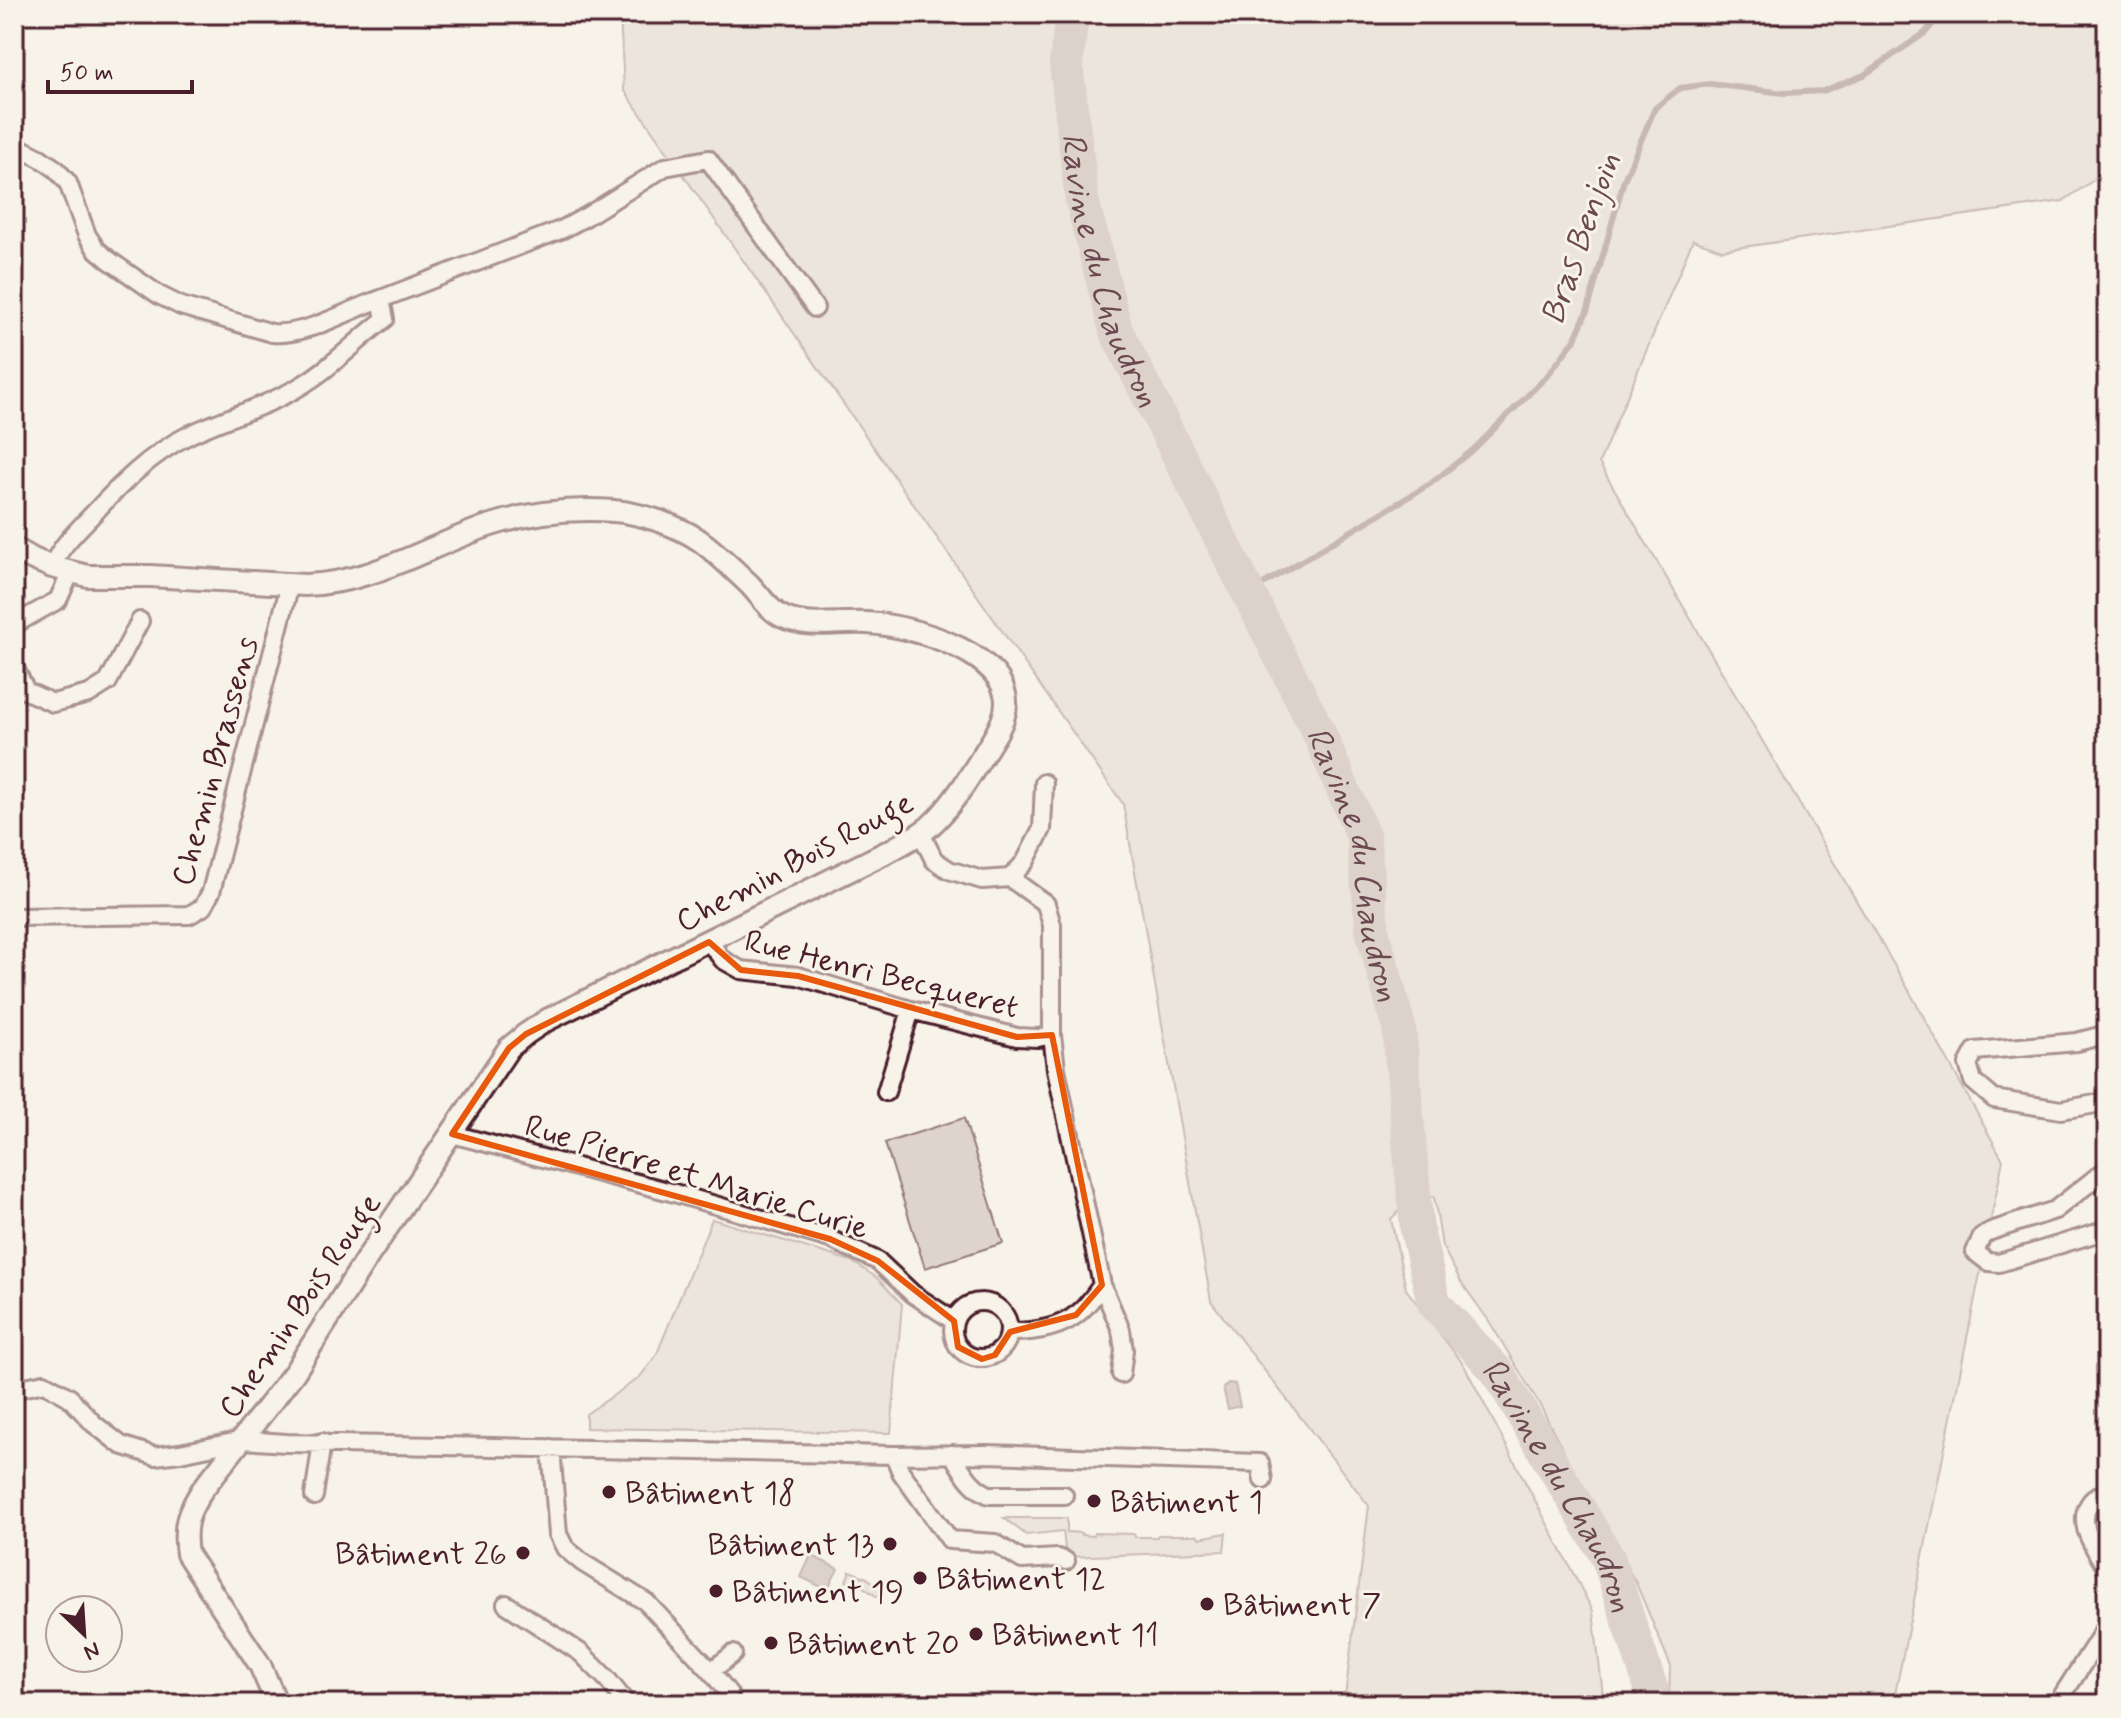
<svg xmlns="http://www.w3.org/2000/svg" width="2121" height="1718" font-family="Mynerve,sans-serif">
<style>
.green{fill:#ded4cc;stroke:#947a7c;stroke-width:2}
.water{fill:#bcaaa7;stroke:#8e7275;stroke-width:2}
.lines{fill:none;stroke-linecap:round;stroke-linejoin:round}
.stream{stroke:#8e7275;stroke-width:6}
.river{stroke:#bcaaa7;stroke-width:34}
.minor-casing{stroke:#4a1f2b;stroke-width:22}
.tertiary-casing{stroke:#4a1f2b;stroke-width:26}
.minor{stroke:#f7f3e8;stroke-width:16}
.tertiary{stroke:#f7f3e8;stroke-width:20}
.marked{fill:none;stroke:#e8590c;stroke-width:6;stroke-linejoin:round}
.poi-dot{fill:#4a1f2b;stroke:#f7f3e8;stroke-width:3}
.labels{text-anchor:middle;stroke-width:6;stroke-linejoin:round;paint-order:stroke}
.street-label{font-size:32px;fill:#4a1f2b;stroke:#f7f3e8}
.poi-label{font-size:32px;fill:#4a1f2b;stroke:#f7f3e8;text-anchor:start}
.water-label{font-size:34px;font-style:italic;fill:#6c4950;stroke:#f7f3e8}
</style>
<rect width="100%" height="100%" fill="#f7f3e8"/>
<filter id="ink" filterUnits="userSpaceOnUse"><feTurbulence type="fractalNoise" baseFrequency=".0125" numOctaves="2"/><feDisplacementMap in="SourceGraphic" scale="16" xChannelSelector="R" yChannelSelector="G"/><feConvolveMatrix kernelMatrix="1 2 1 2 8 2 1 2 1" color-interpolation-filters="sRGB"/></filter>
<g filter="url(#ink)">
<path class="green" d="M620 14H2107V171L2063 201 1722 250 1693 240 1599 463 1907 987 2003 1160 1893 1704H1669L1670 1664 1636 1583 1590 1504 1541 1407 1489 1321 1461 1282 1442 1246 1434 1197 1414 1195 1391 1219 1406 1289 1464 1365 1593 1611 1604 1704H1344L1369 1506 1211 1301 1123 804 624 90Z
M964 1118 1003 1243 925 1268 885 1143Z
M712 1219 851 1261 876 1277 902 1304 891 1433 586 1428V1414L639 1378 656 1356Z
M1004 1518H1067V1532L1081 1533 1082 1535 1093 1536 1094 1533 1134 1534 1135 1537H1157L1158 1535H1198L1199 1538 1226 1533 1224 1551 1066 1557 1063 1531 1026 1535Z
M850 1571 867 1578 883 1590 877 1597 862 1586 846 1581Z"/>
<path class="water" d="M1228 1383 1235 1384 1240 1406 1228 1409 1223 1388Z
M811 1555 838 1569 827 1590 801 1577Z"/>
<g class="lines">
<path class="stream" d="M1248 593 1430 484 1474 449 1547 376 1574 341 1588 309 1624 180 1655 108 1680 88 1710 84 1784 93 1823 91 1864 75 1925 33 1941 14"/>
<path class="river" id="s1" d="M1072 14 1066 64 1082 200 1116 331 1319 733 1363 836 1373 934 1399 1027 1417 1230 1434 1303 1497 1371 1608 1558 1652 1691V1704"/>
<defs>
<path id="minor" d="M14 145 40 158 56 169 68 183 87 235 96 249 109 260 159 295 181 306 272 333C307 336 348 310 381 299L385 319C356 341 330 369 299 387 264 408 223 418 187 436 151 454 120 485 93 514 78 530 60 546 52 567
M381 299 563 229 587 216 665 167 708 159 815 308
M14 627 17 623 58 600 71 572
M14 666 26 691 53 703 89 694 108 682 140 621
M921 833 934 860 949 870 982 880 1010 878 1046 904 1052 925V1035L1056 1069 1102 1285 1121 1330 1124 1350 1121 1374
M1010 878 1025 862 1042 829 1044 783
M14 917 189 915 203 907 211 892 290 584
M709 942 723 960 741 970 798 976 911 1010 1017 1037 1038 1038 1052 1035
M2107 1034 2077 1042 1975 1051 1968 1064 1973 1081 1994 1099 2061 1110 2107 1102
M886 1092 911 1010
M452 1134 671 1192 830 1239 878 1261 913 1294 954 1321
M2107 1169 2055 1210 1991 1231 1982 1236 1975 1252 1988 1262 1999 1263 2107 1230
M953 1330a28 28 0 1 1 56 0a28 28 0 1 1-56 0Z
M1010 1332C1031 1332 1059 1329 1077 1314 1087 1307 1094 1295 1102 1285
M14 1393 21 1388 44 1383 69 1397 94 1424 121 1445 155 1456 180 1453 243 1440 286 1443 894 1455 986 1454 1260 1463 1263 1480
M551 1448 558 1534 565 1548 583 1563 646 1602 711 1671 729 1694
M952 1454C963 1471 970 1487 989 1495H1064
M894 1455 901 1472 950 1540 995 1543 1022 1560 1058 1558 1066 1561
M2107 1494C2090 1495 2082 1511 2086 1528 2088 1540 2101 1558 2107 1570
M314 1496 322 1442
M506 1604 581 1653 607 1679 627 1704
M711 1671 733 1654
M2057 1704 2101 1635 2107 1622"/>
<path id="tertiary" d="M14 548 33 559 52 567 88 576H150L305 585C373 583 426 547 488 526 527 513 572 508 614 511 640 513 677 525 699 540 715 551 734 570 749 584 760 595 768 610 783 617 809 629 839 621 867 623 907 625 995 649 1005 694 1009 710 1001 726 993 739 974 769 955 804 929 827 918 836 905 842 893 849L547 1020 526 1034 509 1048 367 1258 294 1373 202 1490C187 1514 183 1526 187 1554L260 1665 277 1704"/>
</defs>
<use href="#minor" class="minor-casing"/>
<use href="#tertiary" class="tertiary-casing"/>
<use href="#minor" class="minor"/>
<use href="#tertiary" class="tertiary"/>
</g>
</g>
<path d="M0 0H2121V1718H0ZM709 942 741 970 798 976 1017 1037 1052 1035 1102 1285 1076 1315 1010 1332 995 1355 982 1359 958 1347 954 1321 878 1261 830 1239 452 1134 509 1048 526 1034Z" fill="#f7f3e8" fill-opacity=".55" fill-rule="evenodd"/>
<path class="marked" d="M709 942 741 970 798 976 1017 1037 1052 1035 1102 1285 1076 1315 1010 1332 995 1355 982 1359 958 1347 954 1321 878 1261 830 1239 452 1134 509 1048 526 1034Z"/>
<g class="poi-dot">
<circle cx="609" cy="1492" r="8"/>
<circle cx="1094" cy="1501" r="8"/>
<circle cx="890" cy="1544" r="8"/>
<circle cx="523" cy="1553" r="8"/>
<circle cx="920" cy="1578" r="8"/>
<circle cx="716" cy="1591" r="8"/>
<circle cx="1207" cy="1604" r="8"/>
<circle cx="976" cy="1634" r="8"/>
<circle cx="771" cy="1643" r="8"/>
</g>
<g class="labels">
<g class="street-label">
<text transform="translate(214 761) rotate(-75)" y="11">Chemin Brassens</text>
<text transform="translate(794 861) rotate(-28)" y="11">Chemin Bois Rouge</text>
<text transform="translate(882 973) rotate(14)" y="11">Rue Henri Becqueret</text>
<text transform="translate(697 1176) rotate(17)" y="11">Rue Pierre et Marie Curie</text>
<text transform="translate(299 1305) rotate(-56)" y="11">Chemin Bois Rouge</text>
</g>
<g class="poi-label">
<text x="625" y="1503">Bâtiment 18</text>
<text x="1110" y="1512">Bâtiment 1</text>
<text x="874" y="1555" text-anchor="end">Bâtiment 13</text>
<text x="507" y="1564" text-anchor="end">Bâtiment 26</text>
<text x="936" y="1589">Bâtiment 12</text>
<text x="732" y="1602">Bâtiment 19</text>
<text x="1223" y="1615">Bâtiment 7</text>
<text x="992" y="1645">Bâtiment 11</text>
<text x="787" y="1654">Bâtiment 20</text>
</g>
<g class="water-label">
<text transform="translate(1579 238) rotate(-71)" y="12">Bras Benjoin</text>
<text dy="12" stroke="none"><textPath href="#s1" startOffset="262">Ravine du Chaudron</textPath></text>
<text dy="12" stroke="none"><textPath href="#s1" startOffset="910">Ravine du Chaudron</textPath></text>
<text dy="12" stroke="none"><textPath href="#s1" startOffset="1582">Ravine du Chaudron</textPath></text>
</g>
</g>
<rect width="2121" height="1718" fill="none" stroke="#f7f3e8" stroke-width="48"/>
<rect x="24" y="24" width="2073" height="1670" fill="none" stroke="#4a1f2b" stroke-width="3" filter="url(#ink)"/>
<g transform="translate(84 1634) rotate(155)"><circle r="38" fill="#f7f3e8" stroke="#b29e9c" stroke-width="2"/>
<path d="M0-6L14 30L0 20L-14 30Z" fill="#4a1f2b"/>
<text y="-12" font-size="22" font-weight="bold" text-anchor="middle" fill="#4a1f2b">N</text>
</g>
<path d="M48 80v12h144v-12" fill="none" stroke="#4a1f2b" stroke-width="4"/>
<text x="60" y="80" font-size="24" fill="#4a1f2b" stroke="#f7f3e8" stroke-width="6" paint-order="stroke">50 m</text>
</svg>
